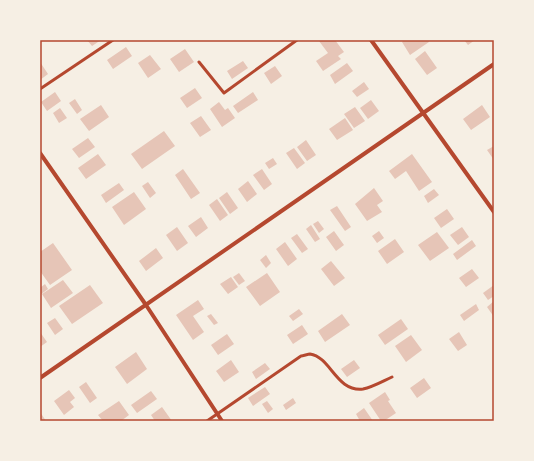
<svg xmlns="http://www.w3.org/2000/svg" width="534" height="461" font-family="Bitter,serif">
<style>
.building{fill:#e6c5b7}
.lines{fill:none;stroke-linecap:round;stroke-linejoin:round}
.service{stroke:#b5482f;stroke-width:3}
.minor{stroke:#b5482f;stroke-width:4}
.neatline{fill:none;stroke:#b5482f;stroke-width:1.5}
</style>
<rect width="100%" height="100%" fill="#f6efe4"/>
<path class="building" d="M87 40H101L92 46Z
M321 40H335L344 52 338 56 341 59 323 71 316 61 328 53 319 41Z
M404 40H428L429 42 410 55 402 42Z
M464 40H475L468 45Z
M126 47 132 56 113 69 107 60Z
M185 49 194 62 179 72 170 59Z
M425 51 437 68 427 75 415 59Z
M150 55 161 69 148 78 138 63Z
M243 61 248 68 232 79 227 71Z
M40 62 48 74 40 80Z
M347 63 353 71 335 84 330 75Z
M275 66 282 76 271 84 264 73Z
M364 82 369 89 357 97 352 91Z
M195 88 202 98 187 108 180 98Z
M55 92 61 101 47 111 41 102Z
M253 92 258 100 238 113 233 106Z
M75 99 82 110 77 114 69 103Z
M371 100 379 111 368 119 360 108Z
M219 102 225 110 228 108 235 118 222 127 210 109Z
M101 105 109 117 89 131 80 119Z
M482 105 490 117 471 130 463 119Z
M355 107 365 121 354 128 344 114Z
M60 108 67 118 59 123 53 113Z
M201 116 211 130 200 137 190 123Z
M345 118 353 130 337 140 329 129Z
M164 131 175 146 142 169 131 154Z
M88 138 95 147 79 158 72 149Z
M306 140 316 155 307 161 297 147Z
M494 146V160L487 150Z
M294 148 305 163 297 169 286 153Z
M98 154 106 165 86 179 78 168Z
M412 154 432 182 419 191 406 171 395 179 389 171Z
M273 158 277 164 269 169 265 163Z
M183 169 200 193 191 199 175 175Z
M262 169 272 184 264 190 253 175Z
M248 181 257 194 247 202 238 189Z
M148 182 156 193 150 198 142 186Z
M119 183 124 190 106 203 101 195Z
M374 188 383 201 377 205 382 212 367 221 355 204Z
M434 189 439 195 428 203 424 196Z
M134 192 146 209 124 225 112 207Z
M227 192 238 208 230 214 219 198Z
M217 199 228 215 220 221 209 205Z
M337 206 351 227 345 231 330 210Z
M447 209 454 219 441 228 434 218Z
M201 217 208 228 196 237 188 226Z
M318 221 324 229 319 233 313 224Z
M311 225 320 239 315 242 306 229Z
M177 227 188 243 177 251 166 235Z
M462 227 469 237 458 245 450 235Z
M334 231 344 245 336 251 326 237Z
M379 231 384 238 377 243 372 236Z
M437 232 449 248 430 261 418 245Z
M297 234 308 249 302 253 291 238Z
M395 239 404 252 387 264 378 251Z
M472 240 476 246 457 260 453 254Z
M285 242 297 259 288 266 276 249Z
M53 243 72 270 50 285 40 271V252Z
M156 248 163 258 146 271 139 261Z
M266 255 271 263 266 268 260 260Z
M331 261 345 278 334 286 321 269Z
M472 269 479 278 466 287 459 278Z
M239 273 245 281 239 285 233 277Z
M267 273 280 292 260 306 246 287Z
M231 277 238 287 228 294 220 284Z
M63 280 73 293 51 308 42 294Z
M45 284 48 289 40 295V288Z
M90 285 103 303 72 324 59 306Z
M494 285V296L488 300 483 293Z
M198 300 204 309 193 316 204 332 193 340 176 315Z
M494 301V317L487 307Z
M476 304 479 310 464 321 460 315Z
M299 309 303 314 293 321 289 316Z
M211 314 218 323 214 325 207 316Z
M342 314 350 325 325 342 318 331Z
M55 318 63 329 55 335 47 323Z
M401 319 408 329 385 345 378 335Z
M302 325 308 334 293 344 287 335Z
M40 332 47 342 40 347Z
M459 332 467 345 458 351 449 339Z
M227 334 234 344 218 355 211 345Z
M411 335 422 350 406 362 395 346Z
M136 352 147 369 127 384 115 367Z
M231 360 239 372 224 382 216 371Z
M354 360 360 368 347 377 341 369Z
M265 363 270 369 256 379 252 372Z
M424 378 431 388 417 398 410 388Z
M86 382 97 398 90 403 79 387Z
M265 387 270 394 253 406 248 398Z
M69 390 75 398 70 402 74 407 64 415 54 401Z
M151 391 157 399 137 413 131 405Z
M385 392 390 400 388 401 396 413 384 421H381L369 403Z
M293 398 296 403 286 410 283 405Z
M119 401 129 415 121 421H103L98 415Z
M267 401 273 409 268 413 262 404Z
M162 407 172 421H155L151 415Z
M364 408 373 421H360L356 414Z
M40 412 46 421H40Z"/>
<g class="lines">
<path class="service" d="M199 62 224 93 297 40
M40 89 113 40
M207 421 301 356C303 356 308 354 310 354 331 357 336 392 363 389 373 387 383 381 392 377"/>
<path class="minor" d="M371 40 494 212
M40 153 146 305 222 421
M40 378 494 64"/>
</g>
<rect width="534" height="461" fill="none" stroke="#f6efe4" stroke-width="82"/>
<rect x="41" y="41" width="452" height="379" class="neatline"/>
</svg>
